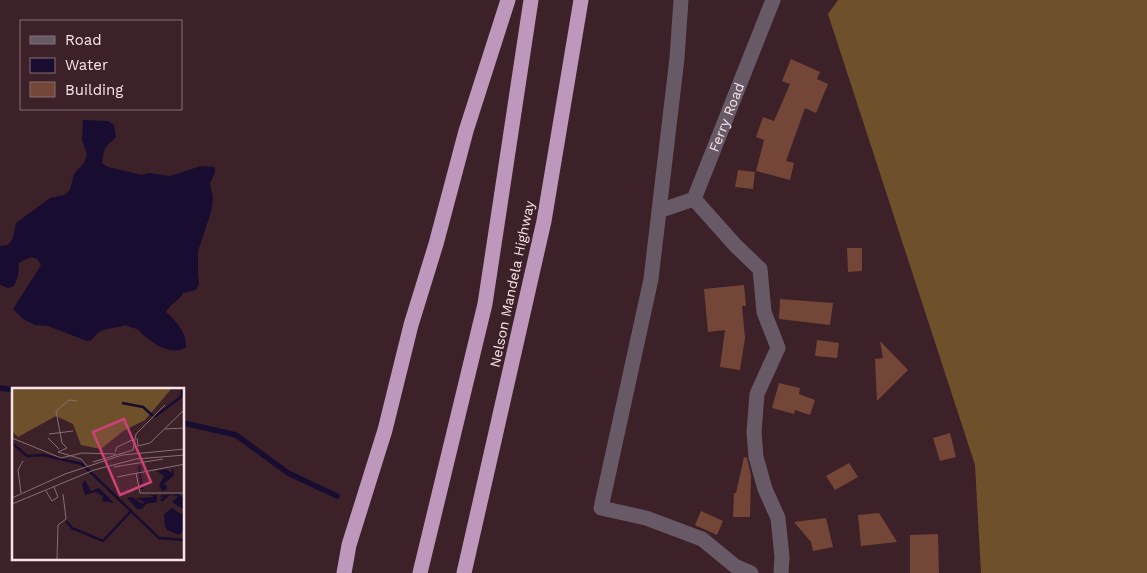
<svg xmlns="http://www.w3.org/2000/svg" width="1147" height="573" font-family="'Work Sans',sans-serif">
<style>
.forest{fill:#6e512b}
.water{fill:#180d30}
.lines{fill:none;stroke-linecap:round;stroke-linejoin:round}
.stream{stroke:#180d30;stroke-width:5.5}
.building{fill:#734638}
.minor{stroke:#685967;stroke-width:15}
.highway{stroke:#be98bc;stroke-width:15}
.labels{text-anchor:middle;stroke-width:4.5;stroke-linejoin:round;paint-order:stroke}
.street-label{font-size:14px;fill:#f7e4e8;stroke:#3c2128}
.inset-river{fill:none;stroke:#180d30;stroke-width:2.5}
.inset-road{fill:none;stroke:#876f75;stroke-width:1}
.view{fill:#cd4177;fill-opacity:0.15;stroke:#cd4177;stroke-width:2.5}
.inset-edge{fill:none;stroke:#f7e4e8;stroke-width:2.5}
</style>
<rect width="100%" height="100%" fill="#3c2128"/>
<path class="forest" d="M838 0H1147V573H981L975 465 828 14Z"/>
<path class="water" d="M83 120 108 121 114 125 116 137C113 141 110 142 107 146 103 150 103 158 102 163L108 167 142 175 149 173 170 176 201 166 215 167V173L210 183 213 199 211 212 198 251V272L199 284 196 290 183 293C179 301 170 304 166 312 176 321 187 333 186 347 173 356 157 346 146 337 143 335 140 331 137 329 132 327 130 328 126 325 111 330 101 326 92 340L87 341 48 326 35 325 23 319 13 309C22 294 32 280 41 265L37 259 31 257 19 263 18 276 14 286 8 288 0 285V246L8 245 13 238 16 223 50 198 64 195 70 190 74 174 84 163 87 155 82 140Z"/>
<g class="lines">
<path class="stream" d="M0 388 14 390
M184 423 236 435 288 473 337 496"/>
</g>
<path class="building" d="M791 59 820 72 817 79 828 84 816 113 805 108 786 161 794 163 790 180 756 171 764 140 756 137 763 117 774 121 790 84 782 81Z
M738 170 755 172 753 189 735 187Z
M847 248H862V271L848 272Z
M744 285 746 306H742L745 338 740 370 720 367 725 330 708 332 704 289Z
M780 299 833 303 830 325 779 319Z
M817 340 839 343 837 358 815 356Z
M880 341 908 370 877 401 875 359 883 358Z
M779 383 800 388 799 394 815 400 810 415 795 410 794 414 772 408Z
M950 433 956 457 940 461 933 438Z
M744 457 747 458 751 475 750 517H733L734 493H736Z
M849 463 858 477 835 490 826 476Z
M701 511 723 521 717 535 695 525Z
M879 513 897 542 861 546 858 515Z
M826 518 833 547 813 551 811 542 794 522Z
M938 534 939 573H910V535Z"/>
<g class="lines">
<g class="minor">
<path d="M681 0 677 58 651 279 601 508 646 518 702 539 735 566 751 573"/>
<path d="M694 199 735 245 760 269 764 312 778 348 757 394 754 432 756 457 765 489 778 518 782 557 781 573"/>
<path id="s1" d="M659 211 694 199 773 0"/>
</g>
<path class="highway" d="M344 573 349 545 385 430 411 325 436 244 466 131 508 0
M420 573 485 304 531 0
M464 573 544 221 581 0"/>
</g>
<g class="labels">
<g class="street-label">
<text dy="5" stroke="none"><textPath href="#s1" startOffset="125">Ferry Road</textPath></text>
<text transform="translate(512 284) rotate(-78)" y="5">Nelson Mandela Highway</text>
</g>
</g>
<g transform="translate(12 388)">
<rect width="172" height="172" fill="#3c2128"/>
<path d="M0 0H160L133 32 111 43 89 61 69 57 61 36 44 28 6 49 0 43Z" fill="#6e512b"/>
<path d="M161 80 162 87 152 96 155 98 154 102 150 103 147 97 152 88 145 83 154 81 159 85ZM73 92 79 103 87 100 102 115 90 113 91 108 83 104 73 107 70 97ZM165 106 172 109V122L160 114 166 108 158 107 150 114 148 112 152 108 147 110 150 107ZM138 107H145V114L134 116 130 121H125L115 110 120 109 131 116 132 114 124 110 142 109ZM160 120 169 126 172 124V142L167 147 155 142 153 138 152 126Z" fill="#180d30"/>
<path class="inset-river" d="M110 15 131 19 141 28M142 29 169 9 171 0M0 55 15 68 31 67 70 76 147 150 173 152M127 78 130 101M54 133 60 140 91 153 120 122"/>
<path class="inset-road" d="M65 13 57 12 44 23 50 55 55 60 46 64 69 71 75 78M153 41 173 40M37 46 61 43M0 50 49 70 70 65 104 66M36 50 47 61M125 50 126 58 138 55 173 21M103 64 105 59 122 51M81 74 121 62 124 46 153 17M102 79 151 71M124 85 128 105H173M105 89 173 76M34 103 40 113 46 109 42 99M9 105 6 82 11 73M0 110 53 86 110 67 173 61M0 116 82 82 124 71 173 67M45 172 46 137 54 131 51 106"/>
<path class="view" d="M112 31 139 94 108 107 81 44Z"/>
<rect width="172" height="172" class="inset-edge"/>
</g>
<rect x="20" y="20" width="162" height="90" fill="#3c2128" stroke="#876f75"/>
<rect x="30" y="36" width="25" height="8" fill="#685967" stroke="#876f75"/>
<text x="65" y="45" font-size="15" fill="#f7e4e8">Road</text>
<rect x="30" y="58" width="25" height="15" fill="#180d30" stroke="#876f75"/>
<text x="65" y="70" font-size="15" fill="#f7e4e8">Water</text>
<rect x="30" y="82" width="25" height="15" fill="#734638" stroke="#876f75"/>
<text x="65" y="95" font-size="15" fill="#f7e4e8">Building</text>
</svg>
